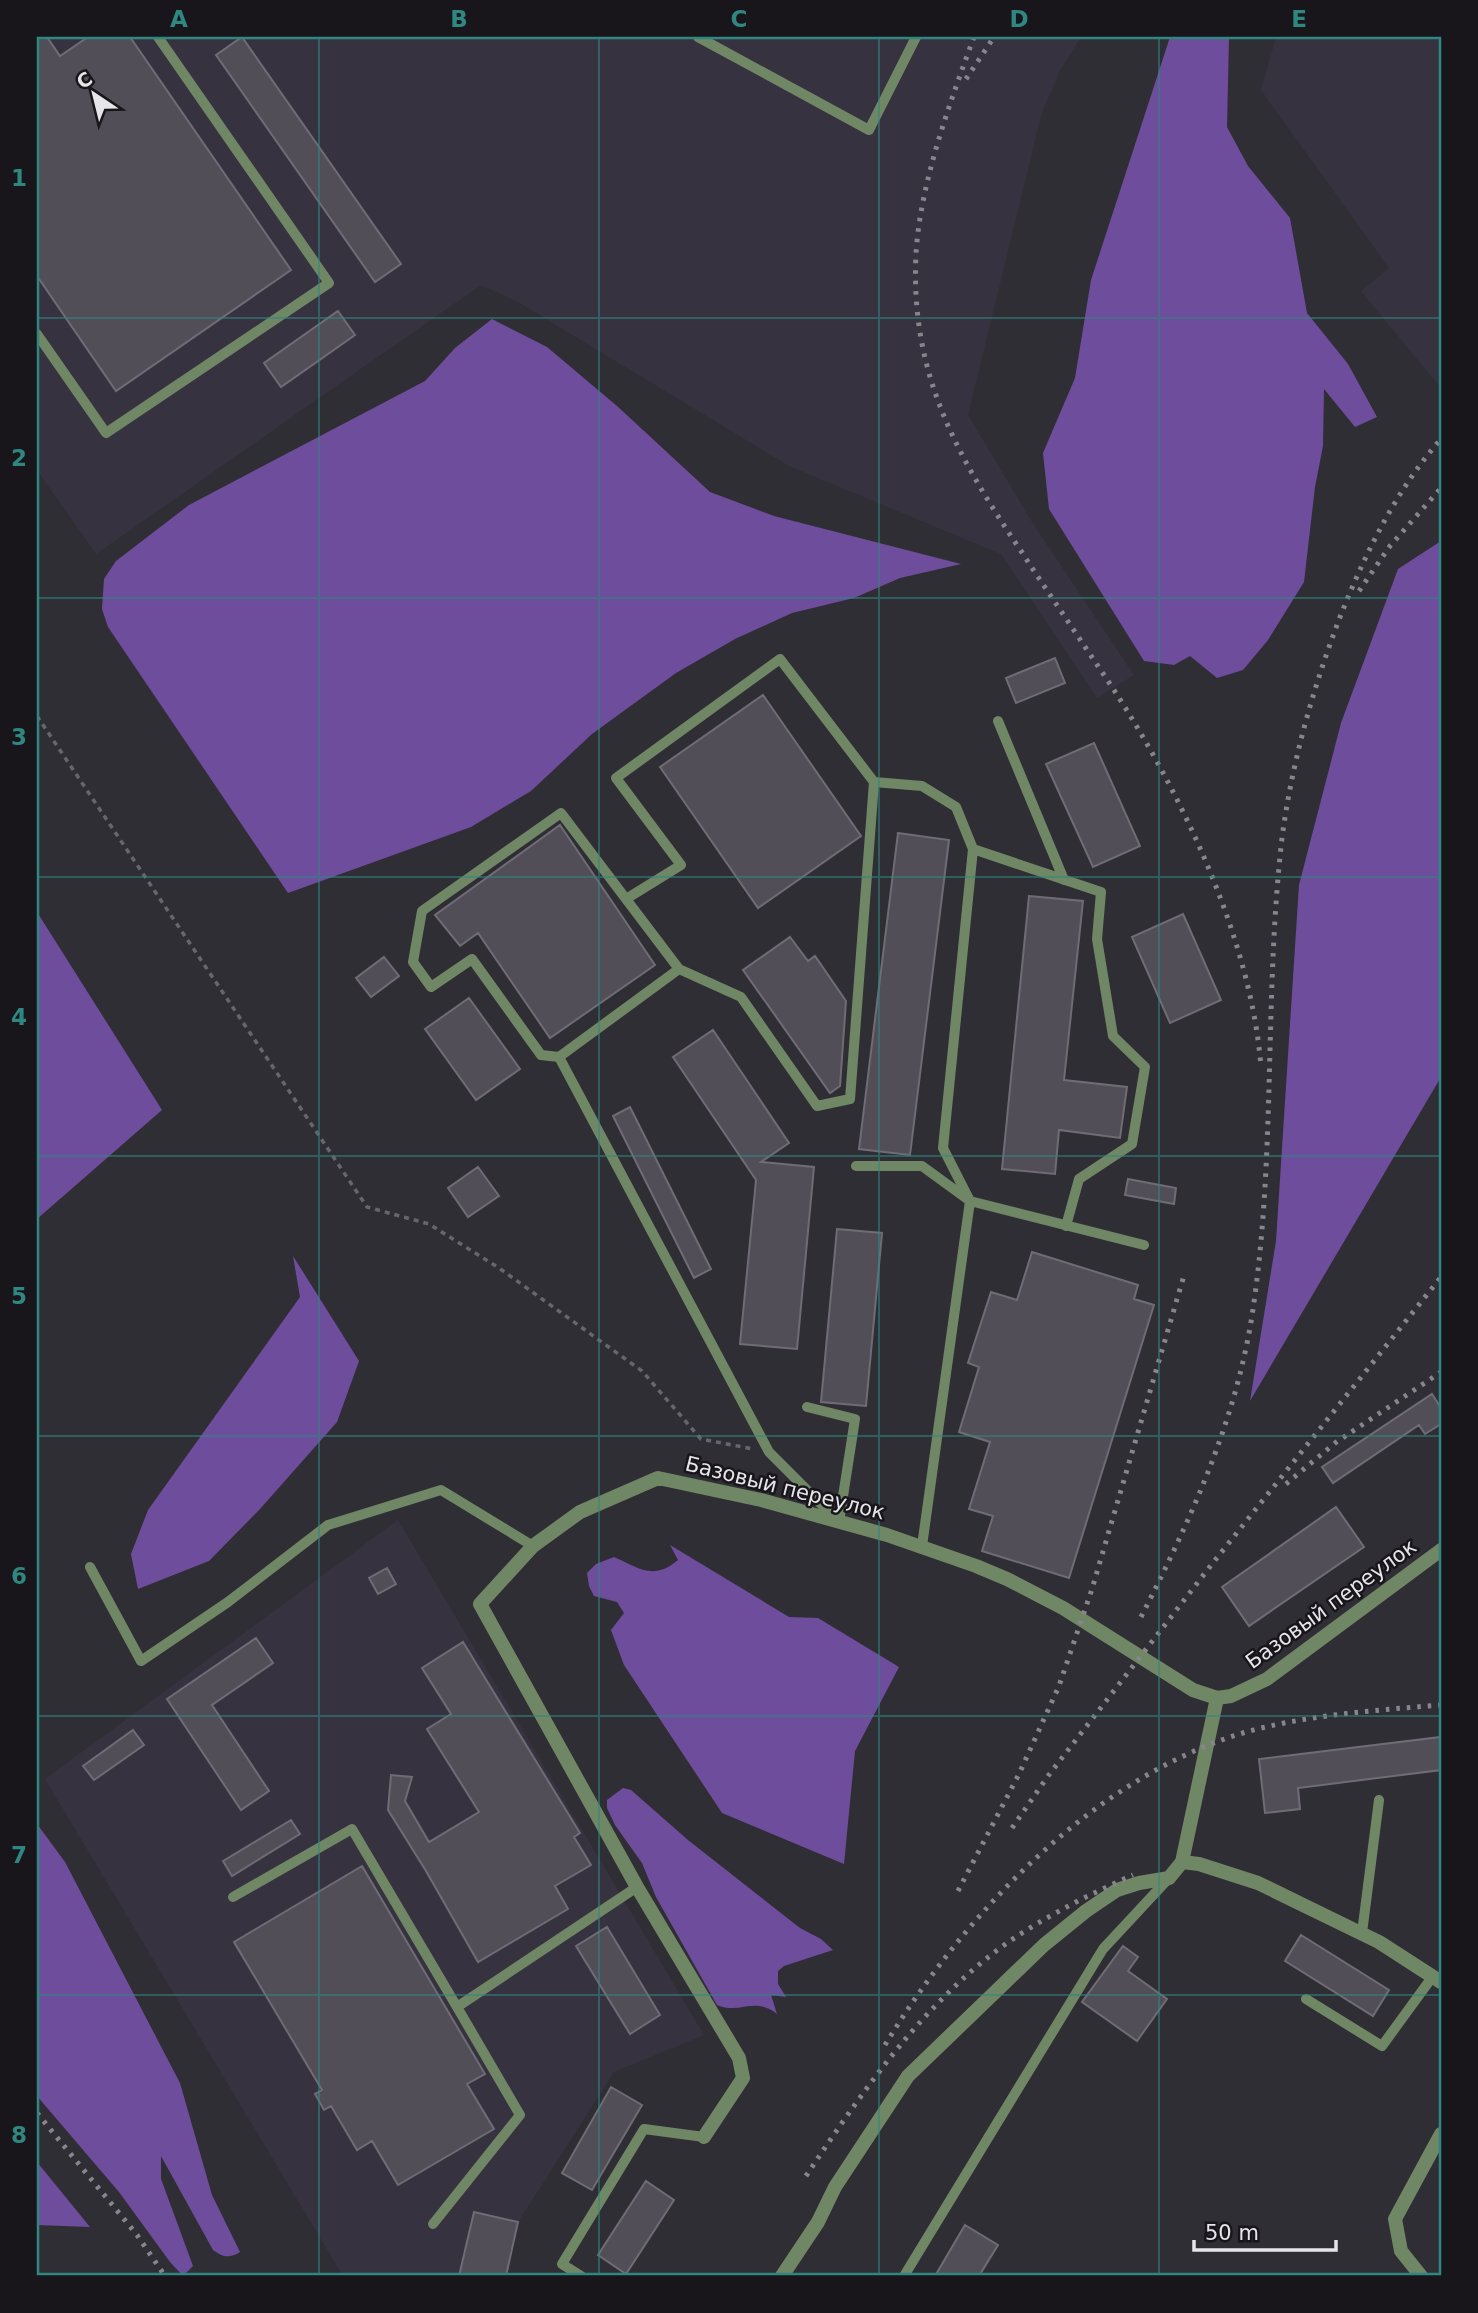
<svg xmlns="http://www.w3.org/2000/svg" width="1478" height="2313" font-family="'DejaVu Sans',sans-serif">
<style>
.built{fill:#373240}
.forest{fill:#6f4d9d}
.building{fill:#514e57;stroke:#6f6c75;stroke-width:2}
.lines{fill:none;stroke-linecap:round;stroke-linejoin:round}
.path{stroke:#68666d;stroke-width:3.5;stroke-dasharray:5 5;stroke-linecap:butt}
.lane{stroke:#708765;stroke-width:10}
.street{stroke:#708765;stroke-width:14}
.rail{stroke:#88868c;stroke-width:5;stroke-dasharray:3.5 7;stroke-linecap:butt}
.grid{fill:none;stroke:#2f8781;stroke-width:2;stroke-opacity:0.55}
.labels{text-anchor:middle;stroke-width:5;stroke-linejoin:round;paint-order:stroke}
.street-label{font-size:21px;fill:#e6e5ea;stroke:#18161a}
.neatline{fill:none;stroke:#2f8781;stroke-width:2.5}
.grid-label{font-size:23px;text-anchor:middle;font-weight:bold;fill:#2f8781}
</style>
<rect width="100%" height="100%" fill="#302e35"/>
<path class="built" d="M37 37H1081L1061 69 1042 112 968 415 1035 527 1134 675 1097 698 1001 554 789 466 518 302 481 285 96 554 37 470Z
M1276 37H1441V388L1361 291 1389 268 1261 90Z
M398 1520 704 2035 614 2072 518 2222 506 2276H343L45 1779Z"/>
<path class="forest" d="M1170 37H1229L1227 127 1248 166 1290 218 1307 313 1348 364 1377 417 1355 427 1324 389 1323 446 1315 487 1304 582 1268 640 1243 670 1217 678 1190 656 1174 665 1144 661 1049 509 1043 453 1075 378 1091 280Z
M492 319 547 347 617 406 710 492 774 516 961 564 900 578 854 598 792 613 735 639 676 673 592 734 531 791 471 827 288 893 108 627 102 609 104 579 116 561 189 505 425 381 455 348Z
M1441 541V1077L1250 1401 1276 1241 1299 885 1341 723 1398 569Z
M37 912 162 1110 37 1219Z
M293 1256 359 1361 337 1422 260 1509 209 1561 138 1589 131 1554 148 1510 300 1297Z
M670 1545 789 1617 818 1618 899 1667 855 1751 844 1864 722 1813 624 1665 611 1630 624 1613 617 1602 594 1596 589 1586 587 1573 596 1564 614 1557C639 1568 653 1581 678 1560Z
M623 1788 631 1790 688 1840 800 1928 821 1939 833 1950 784 1966 778 1971V1984L786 1997 771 1995 777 2014C754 1996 741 2015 717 2005L656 1897 642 1863 615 1825 607 1808V1800Z
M37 1824 65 1862 180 2083 212 2195 240 2252C229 2259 223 2257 213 2250L161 2156V2179L193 2266 183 2276 170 2262 119 2192 37 2096Z
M37 2162 90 2227 37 2225Z"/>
<path class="building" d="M37 37H47L60 56 88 37H130L291 270 116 391 37 276Z
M242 37 401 264 375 282 216 55Z
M338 311 355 335 281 387 264 363Z
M1055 658 1065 683 1016 703 1006 678Z
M763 695 861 836 758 908 660 767Z
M1094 743 1140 846 1093 867 1046 764Z
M560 825 655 965 550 1038 478 933 460 946 435 915Z
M898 833 949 840 910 1155 859 1149Z
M1029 896 1083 901 1064 1080 1127 1087 1120 1138 1059 1130 1055 1174 1002 1169Z
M1183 914 1221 1000 1170 1023 1132 937Z
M790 937 808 961 815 956 846 1001 840 1086 830 1093 743 970Z
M384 957 399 976 371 997 356 978Z
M469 998 520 1069 476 1100 425 1029Z
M713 1030 789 1143 761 1162 814 1167 797 1349 740 1344 756 1180 673 1057Z
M630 1107 711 1269 694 1278 613 1116Z
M478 1167 499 1196 468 1217 448 1188Z
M1128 1179 1176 1188 1174 1204 1125 1195Z
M837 1229 882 1233 866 1406 821 1402Z
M1032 1252 1138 1285 1134 1299 1154 1305 1069 1578 982 1551 993 1516 969 1509 990 1442 959 1432 979 1367 968 1363 991 1292 1017 1300Z
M1432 1394 1441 1408V1424L1425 1434 1419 1425 1333 1483 1322 1467Z
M1336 1507 1364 1547 1249 1626 1222 1587Z
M387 1568 396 1584 378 1594 369 1578Z
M256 1638 273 1663 212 1705 269 1791 241 1810 167 1699Z
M463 1642 580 1833 574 1837 591 1865 555 1886 568 1909 478 1962 426 1871 388 1810 391 1775 412 1777 405 1801 429 1842 479 1812 427 1729 451 1714 422 1668Z
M133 1730 144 1745 94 1780 83 1766Z
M1441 1737V1770L1298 1788 1300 1809 1265 1813 1259 1759Z
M291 1820 300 1834 232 1876 223 1861Z
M362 1866 485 2074 467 2084 494 2129 398 2185 372 2141 357 2150 331 2106 324 2110 315 2094 322 2090 234 1942Z
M607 1927 660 2015 630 2034 576 1946Z
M1301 1935 1389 1990 1373 2016 1285 1961Z
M1123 1946 1138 1957 1128 1971 1167 1999 1137 2041 1082 2002Z
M611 2087 642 2105 592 2190 562 2173Z
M646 2181 674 2200 626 2274 598 2255Z
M474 2212 518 2222 506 2276H459Z
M965 2225 998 2245 979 2276H935Z"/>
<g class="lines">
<path class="path" d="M37 716 367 1207 429 1224 499 1268 642 1371 701 1439 753 1449"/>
<path class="lane" d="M698 37 869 130 916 37
M37 334 106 433 329 283 158 37
M998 721 1064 880
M874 782 850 1099 817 1106 741 997 679 969 626 899 681 865 616 778 780 659 874 782 922 786 956 807 973 849
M679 969 559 1057 769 1452 837 1520
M559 1057 541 1055 472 959 431 987 413 962 422 911 561 813 626 899
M856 1166H922L970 1201 1144 1245
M807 1407 855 1419 839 1522
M922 1546 970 1201 943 1148 973 849 1101 892 1097 939 1113 1036 1145 1067 1132 1144 1079 1179 1066 1226
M90 1567 141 1661 228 1602 328 1525 441 1490 533 1546
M233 1897 352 1829 457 2007 637 1887
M1362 1933 1379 1800
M1306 1999 1382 2046 1433 1976
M433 2224 520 2115 457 2007
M581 2276 562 2264 644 2129 704 2137
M904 2276 1103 1949 1169 1878"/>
<path class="street" d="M1182 1862 1199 1864 1258 1883 1379 1942 1441 1982
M704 2137 743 2078 739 2058 637 1887 480 1604 533 1546 580 1512 658 1478 761 1500 887 1535 976 1566 1007 1579 1063 1608 1193 1690 1217 1698 1231 1696 1267 1679 1441 1550
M782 2276 818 2222 835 2187 908 2076 1044 1945 1086 1911 1117 1890 1139 1883 1169 1878 1182 1862 1217 1698
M1421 2276 1401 2251 1395 2219 1441 2134"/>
<path class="rail" d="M974 37C950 102 920 184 916 254 910 374 957 456 1021 551 1051 597 1082 642 1112 687 1182 794 1251 939 1261 1067
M966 79 994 37
M1359 591 1390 546 1441 488
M1286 1484 1335 1443 1441 1372
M1141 1617C1191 1519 1237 1419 1253 1309 1276 1153 1264 994 1282 838 1292 762 1313 688 1340 617 1365 554 1396 490 1441 439
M1012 1828 1048 1776 1212 1564 1441 1277
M958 1891 1019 1774 1059 1686 1092 1589 1185 1272
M885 2045C967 1910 1100 1770 1257 1729 1318 1714 1379 1710 1441 1705
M37 2113 137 2235 165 2276
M806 2176C862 2092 923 2003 1007 1943 1046 1916 1090 1894 1133 1875"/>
</g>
<path class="grid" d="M319 37V2276M599 37V2276M879 37V2276M1159 37V2276M37 318H1441M37 598H1441M37 877H1441M37 1156H1441M37 1436H1441M37 1716H1441M37 1995H1441"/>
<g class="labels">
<g class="street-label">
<text transform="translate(785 1488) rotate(14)" y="7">Базовый переулок</text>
<text transform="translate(1331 1604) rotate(-36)" y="7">Базовый переулок</text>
</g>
</g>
<rect width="1478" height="2313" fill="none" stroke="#18161a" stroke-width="77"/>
<g transform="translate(94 94) rotate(325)" stroke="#18161a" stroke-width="5" paint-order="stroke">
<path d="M0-5L12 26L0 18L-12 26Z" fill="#e6e5ea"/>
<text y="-10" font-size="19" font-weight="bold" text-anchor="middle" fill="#e6e5ea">С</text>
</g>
<path d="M1194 2240v10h142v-10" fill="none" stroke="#e6e5ea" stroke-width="3.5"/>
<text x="1205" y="2240" font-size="21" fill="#e6e5ea" stroke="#18161a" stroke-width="5" paint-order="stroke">50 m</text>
<rect x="38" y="38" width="1402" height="2236" class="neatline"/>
<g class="grid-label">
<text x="179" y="27">A</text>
<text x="459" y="27">B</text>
<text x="739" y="27">C</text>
<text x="1019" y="27">D</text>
<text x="1299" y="27">E</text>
<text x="19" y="186">1</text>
<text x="19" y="466">2</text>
<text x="19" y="745">3</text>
<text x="19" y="1025">4</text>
<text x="19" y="1304">5</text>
<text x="19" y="1584">6</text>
<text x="19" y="1863">7</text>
<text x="19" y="2143">8</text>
</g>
</svg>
